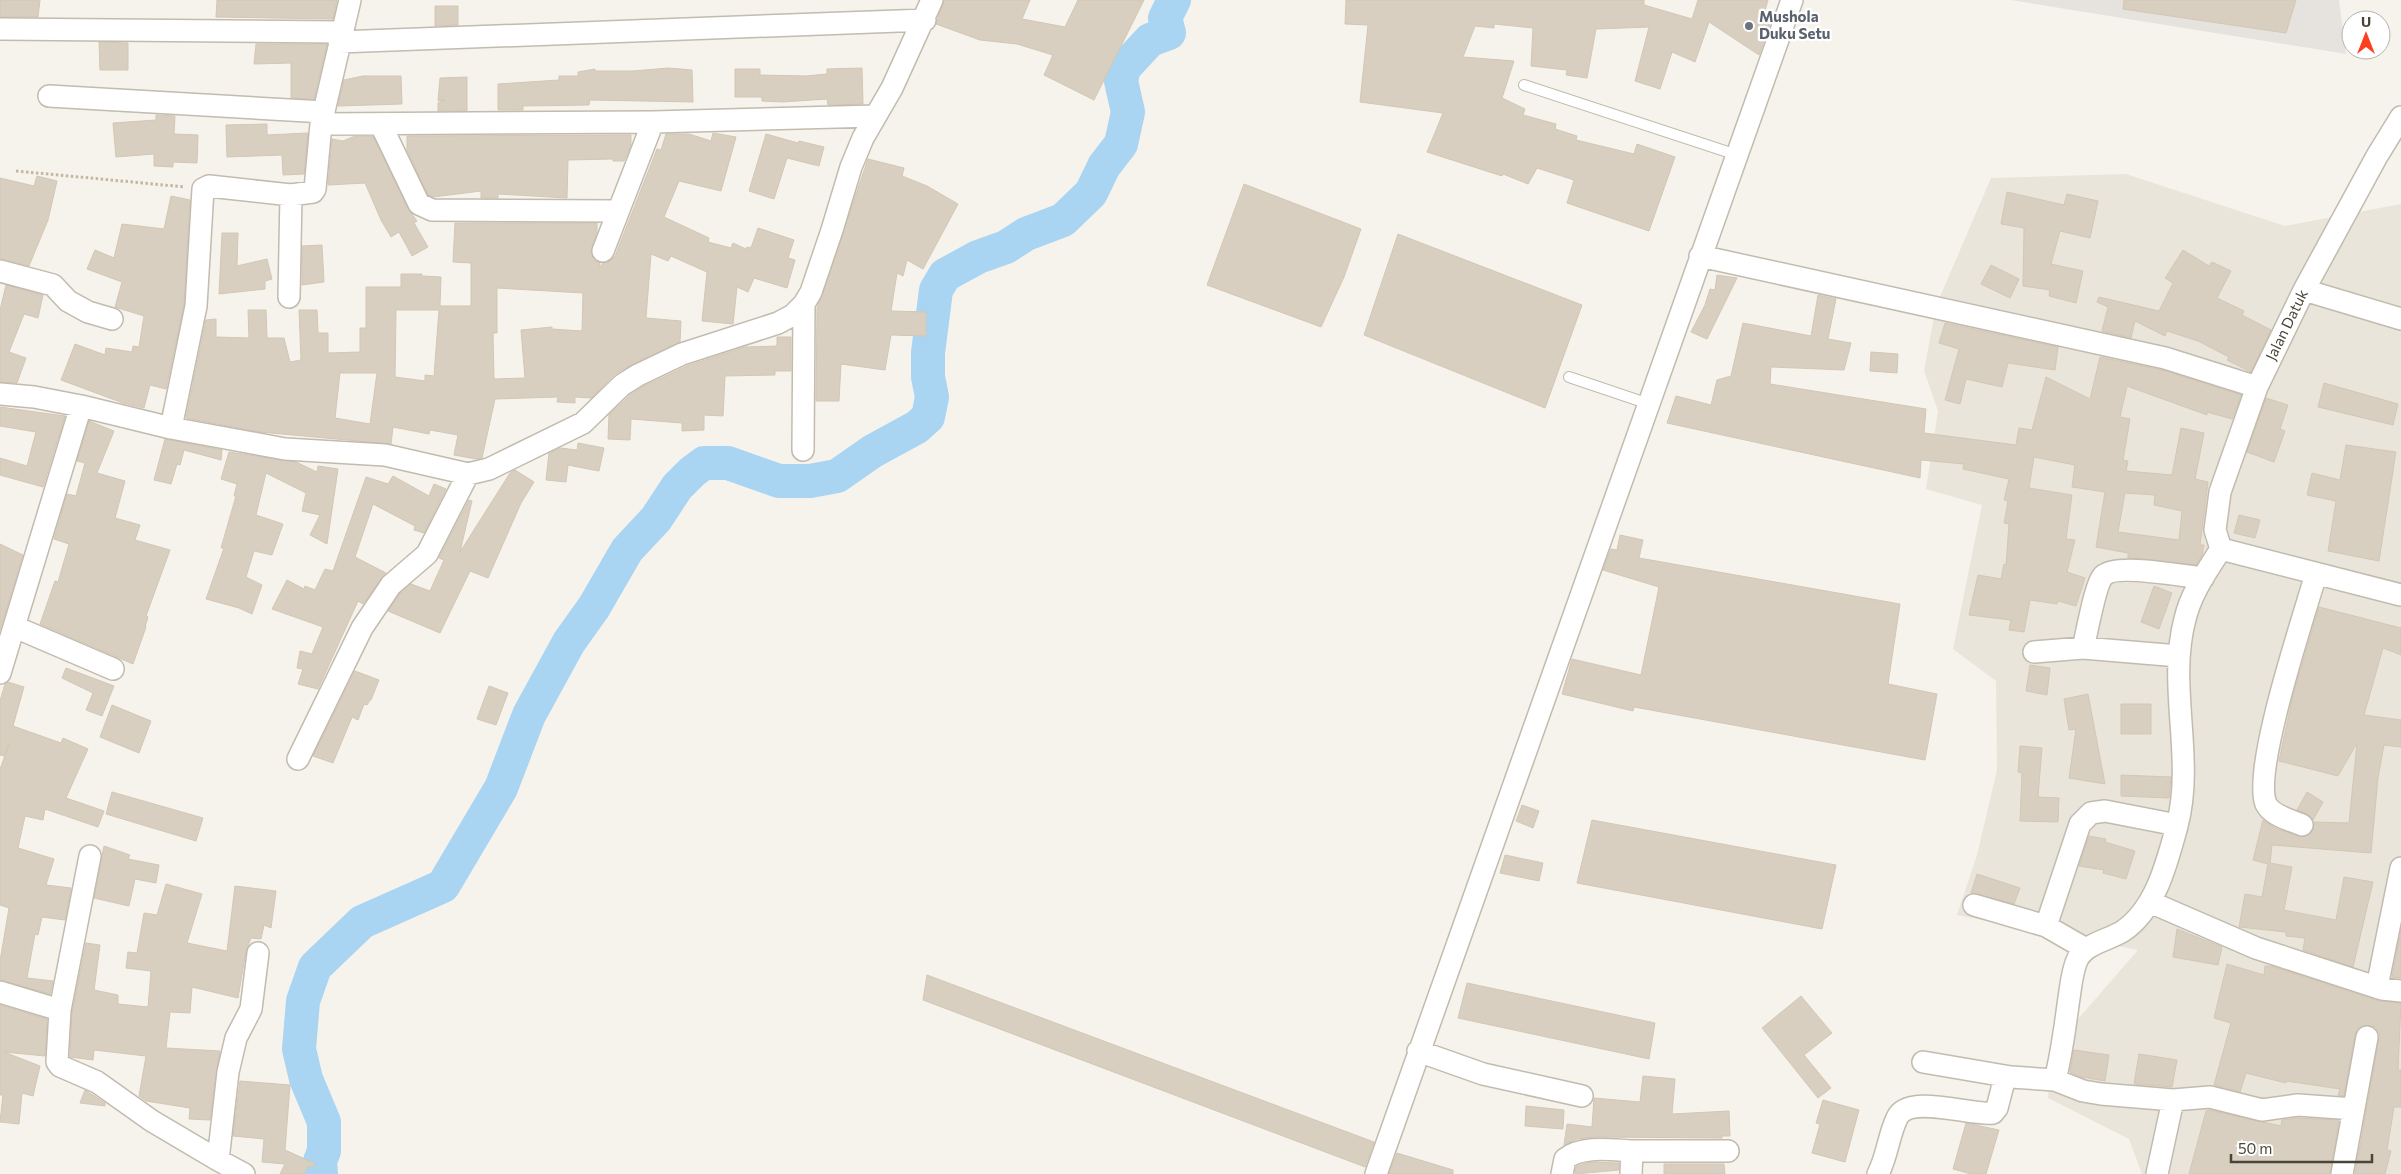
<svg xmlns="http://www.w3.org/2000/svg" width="2401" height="1174" font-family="Commissioner,sans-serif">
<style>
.residential{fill:#eae5da}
.industrial{fill:#e6e2dd}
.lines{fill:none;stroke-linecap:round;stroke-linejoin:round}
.river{stroke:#a9d4f2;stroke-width:34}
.building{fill:#d8cfc1;stroke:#d3c7b4;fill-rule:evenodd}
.service-casing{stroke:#c2bbae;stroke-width:12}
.minor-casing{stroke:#c2bbae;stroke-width:24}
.path{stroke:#c4b79f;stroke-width:3;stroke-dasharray:2.5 2.5;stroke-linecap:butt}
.service{stroke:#fff;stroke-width:10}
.minor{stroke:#fff;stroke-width:21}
.worship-dot{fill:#6b7280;stroke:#fff;stroke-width:2}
.labels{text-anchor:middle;stroke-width:4.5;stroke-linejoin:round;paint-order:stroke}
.worship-label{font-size:15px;font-weight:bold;fill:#5b616d;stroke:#fff;text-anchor:start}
.street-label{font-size:15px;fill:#4b4439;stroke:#fff}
</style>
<rect width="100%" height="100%" fill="#f6f3ec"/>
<path class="residential" d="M2126 174 2285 226 2401 204V1174H2142L2129 1139 2048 1098 2051 1050 2138 950 1957 915 1977 855 1997 770 1996 681 1953 649 1982 505 1926 489 1938 411 1924 371 1936 306 1991 178Z"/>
<path class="industrial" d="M2011 0H2339L2346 54Z"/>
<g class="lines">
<path class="river" d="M321 1174 320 1161 324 1151V1122L306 1079 299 1049 303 1001 315 967 362 922 443 886 501 788 529 715 569 642 594 607 627 550 656 519 677 487 692 472 704 463H728L779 481H810L837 476 873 451 917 427 928 417 932 397 928 377V353L936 290 945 275 978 257 1006 247 1026 234 1063 220 1091 193 1104 166 1121 144 1128 112 1121 81 1124 68 1150 40 1169 33 1165 18 1174 0"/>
</g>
<path class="building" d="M0 0H40L38 17H0Z
M217 0H337L333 19 216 17Z
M944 0H1030L1022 19 1065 27 1078 0H1144L1094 100 1044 75 1053 55 1017 44 980 40 936 24Z
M1346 0H1644V5L1692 19 1698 0H1768L1764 14 1772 18 1759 55 1709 22 1695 62 1672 52 1660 89 1635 81 1649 27 1596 29 1587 78 1566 75 1567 70 1531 66 1533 28 1494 24V28L1475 26 1463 57 1514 61 1502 98 1525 109 1523 115 1556 124 1555 129 1577 136 1576 140 1634 154 1637 144 1675 157 1649 231 1567 203 1574 180 1537 168 1528 184 1503 174 1502 176 1427 152 1443 113 1360 102 1368 25 1345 24Z
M2124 0H2296L2286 33 2123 9Z
M435 6H458V25L435 26Z
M99 42 128 43V70H100Z
M256 44H327L314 99 291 98V63L254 64Z
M669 68 692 70 693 102 590 100 589 105 523 106V110H498V84L559 80V76H578V72L595 69V71H633Z
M862 68 863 104 828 105 827 99 782 102 762 101V97H735V69H760V75L806 76 827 74V69Z
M363 76H401L402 104 338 106 344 80Z
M467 77V111H438V103L445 100 438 101 440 78Z
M156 115 175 116 174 134 198 135 197 163 173 162V167L154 166V154L116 157 113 123 156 120Z
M267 124V135L308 133 304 174 283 175 282 155 227 157 226 125Z
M713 133 736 137 721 191 679 181 664 217 709 238 708 242 731 248 733 243 746 249 747 247 751 248 758 228 794 240 788 258 795 260 787 288 754 278 748 292 737 287 733 324 702 321 707 272 671 256 668 261 651 254 646 318 681 321 680 342 633 364 615 374 591 398 575 397V403L557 402 558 397 495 399 482 458 476 459 454 455 458 435 430 430 429 434 393 427 391 444 260 432 186 418 206 320 216 319V337L249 338 248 310H266L267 338H284L290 362 301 360 299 310H317L318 333H328V353L360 352V328H366V287H401V274H422V276L441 277 440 306H471V263L453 262 455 223H597V231L591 252 594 259 600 263V268L603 263 610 261 615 256 657 149 661 150 666 134H689L711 141ZM497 288 583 293 582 331 552 329V327L521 330 525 378 494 379 493 333H497ZM396 310H439L434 376 425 375V381L395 377ZM340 373H377L370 424 335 418Z
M766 134 798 143 799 141 824 147 819 166 787 158 774 199 749 191Z
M631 135V145L624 161H613V159L568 160 567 198 498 194V198H481V191L433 197 428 195 407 150V136Z
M355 136H373L408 209 417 221 414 223 428 247 412 256 399 232 391 237 381 220 365 183 328 185 332 139 343 141Z
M868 159 904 168 902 176 927 186 958 204 923 269 907 260 903 276 897 273 891 311 926 312V336L891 335 885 370 841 364 839 401H816L817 308Z
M37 176 57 181 48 220 29 266 0 259V178L34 186Z
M1244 184 1361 229 1344 277 1321 327 1207 285Z
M2007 192 2064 205 2067 194 2098 201 2090 238 2060 231 2051 264 2083 271 2076 303 2049 296 2050 290 2023 286 2024 228 2001 224Z
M171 196 190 200 184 304 166 389 150 385 144 408 123 403 61 380 75 344 105 355 106 348 132 352 133 346 139 347 144 316 115 307 122 282 87 269 95 250 114 258 122 224 164 229Z
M222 233H238L237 266 267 259 272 279 265 281V289L219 294Z
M1398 234 1582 305 1545 408 1364 335Z
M322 245 324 282 302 285V246Z
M2183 250 2209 266 2212 262 2231 271 2217 298 2244 311 2242 315 2271 330 2251 372 2227 360 2229 357 2198 341 2167 331 2165 336 2135 321 2131 338 2102 331 2108 307 2097 302 2099 297 2159 311 2173 283 2165 278Z
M1991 265 2019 279 2010 298 1981 284Z
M1717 275 1737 278 1707 339 1691 332 1705 305 1710 289 1715 290Z
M6 285 43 295 38 318 24 314 9 352 26 358 17 383 0 382V310Z
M1818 295 1836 299 1828 339 1851 343 1844 370 1771 367 1770 384 1926 409 1924 433 2016 445 2019 428 2032 430 2046 377 2090 399 2100 357 2162 370 2241 395 2232 419 2207 412V415L2127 386 2120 417 2130 419 2123 460 2128 461 2126 471 2172 475 2181 428 2204 433 2195 479 2208 482 2200 545H2204L2202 555 2196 565 2128 558V553L2096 547 2105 492 2072 487 2075 465 2034 457 2029 488 2072 495 2066 539 2075 540 2067 572 2085 578 2076 606 2058 601 2057 604 2030 600 2024 632 2009 630 2011 620 1969 615 1978 575 2001 579 2004 564 2006 565 2009 524 2004 523 2008 501 2004 500 2009 479 1963 469 1964 464 1921 460 1920 478 1667 423 1676 396 1711 405 1717 380 1731 376 1743 323 1811 336ZM2125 493 2155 495 2154 505 2182 511 2179 540 2118 532Z
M1945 323 2058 347 2055 370 2008 363 2002 387 1966 379 1960 404 1945 400 1959 349 1939 343Z
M777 337H791V371H775V375L725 376 723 416 704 415V430L682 431V423L631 419 630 440 608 439 609 415 630 395 644 386 687 366 745 347 777 346Z
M1871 352 1898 354 1897 373 1870 371Z
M2324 383 2398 404 2393 425 2318 407Z
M2266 398 2288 405 2280 429 2285 431 2274 462 2247 452Z
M0 407 65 416 43 487 0 475V458L27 466 36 432 0 426Z
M89 421 114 431 97 473 125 481 115 518 140 525 135 540 170 550 146 616 148 617 145 627H146L133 664 40 624 55 581 58 582 69 544 54 539 67 494 76 496 85 463 77 461Z
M165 439 222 450 221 460 184 450 180 465 177 464 171 484 154 480Z
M578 443 604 448 599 471 568 465 566 482 546 480 549 453 560 448 577 450Z
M2346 445 2396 452 2379 561 2328 551 2336 501 2307 495 2312 473 2340 480Z
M229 452 296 462 317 472 318 466 338 469 327 544 310 535 320 515 302 511 306 493 266 473 256 515 283 524 272 555 254 551 246 577 262 585 252 614 239 608 206 599 224 548H221L236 496H234L237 484 221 479Z
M515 470 534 482 521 503 488 578 470 571 440 633 388 611 400 593 411 584 430 591 444 560 439 558 469 500 472 501 460 552 510 473Z
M393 476 429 496 434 484 446 489 424 533 414 530 415 526 373 504 355 557 386 573 363 604 358 601 318 689 298 684 303 669 297 668 300 651 312 654 323 627 272 609 287 580 304 589 305 586 315 590 325 569 333 571 366 477 388 484Z
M2239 515 2260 520 2255 538 2234 533Z
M1620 535 1643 540 1639 558 1900 604 1888 684 1937 694 1925 760 1634 707 1633 711 1562 694 1572 659 1641 675 1659 587 1603 570 1611 549 1617 550Z
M0 544 23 555 0 630Z
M2154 586 2172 593 2159 629 2141 622Z
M2319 607 2401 628V655L2383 648 2364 715 2401 720V747L2384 745 2378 778 2371 853 2272 845 2270 863 2292 867 2284 910 2336 920 2344 877 2373 882 2353 967 2303 950 2305 938 2286 936V932L2239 927 2245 894 2262 897 2268 864 2253 860 2263 820 2277 829 2303 837 2313 830 2314 822 2349 823 2357 743 2338 776 2279 761 2293 695Z
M2030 665 2050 668 2047 695 2026 691Z
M66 668 114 686 102 716 86 710 93 693 62 678Z
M355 671 379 680 371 700H370L367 705 364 704 358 720 352 717 333 763 313 756Z
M8 682 24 687 13 726 61 743 63 738 88 749 66 798 104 811 98 827 45 809 43 820 25 816 18 848 54 859 46 885 71 888 65 920 42 917 38 935 35 934 27 978 53 981 50 994 0 980V961L9 908 0 905V769L9 745 4 756 0 755V701L5 684Z
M489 686 508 693 496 725 477 719Z
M2088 694 2105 784 2069 778 2076 729 2069 730 2064 699Z
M2121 704H2151V734H2121Z
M112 705 151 721 139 753 100 737Z
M2020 746 2042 748 2038 797 2059 798 2058 822 2020 821 2022 773 2018 772Z
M2121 775 2171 777 2169 798 2121 796Z
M112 792 203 818 196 841 106 814Z
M2307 792 2323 802 2313 820 2307 814 2297 810Z
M1522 805 1539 811 1533 828 1516 821Z
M1592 820 1836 865 1822 929 1577 883Z
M2089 836 2106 839 2105 842 2135 851 2126 879 2103 873 2104 870 2079 866Z
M104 846 130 855 128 859 159 865 156 883 135 879 129 906 94 898Z
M1505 855 1543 863 1539 881 1500 873Z
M1977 874 2020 888 2014 904 1971 893Z
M166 884 202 894 187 943 227 951 235 886 276 891 271 928 264 925 261 939 251 938 246 951 238 998 192 987 190 1013 170 1012 166 1048 220 1051 210 1120 189 1119 190 1108 146 1101 139 1096 146 1056 94 1050 93 1060 70 1057 72 1012 86 943 100 945 94 990 118 995V1004L148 1007 151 971 126 968 128 952 137 953 144 913 157 915Z
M2177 929 2222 947 2218 965 2173 957Z
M2401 931V978L2392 977Z
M2227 964 2264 975 2265 966H2271L2378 1001 2401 1003 2398 1070H2401V1107H2394L2387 1150 2391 1151 2385 1174H2355L2379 1039V1032L2375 1027 2362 1025 2355 1034 2344 1096 2338 1095 2340 1089 2286 1081V1083L2246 1073 2240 1092 2214 1085 2231 1023 2214 1018Z
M927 975 1374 1142 1365 1167 923 1000Z
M1467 983 1655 1023 1649 1059 1458 1018Z
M1801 996 1832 1033 1804 1055 1831 1088 1818 1098 1762 1028Z
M0 1005 47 1019 45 1056 4 1052 40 1066 33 1096 22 1093 19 1124 0 1122 3 1095H0Z
M2074 1050 2109 1055 2105 1081 2082 1077 2070 1072Z
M2139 1054 2177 1060 2172 1087 2134 1084Z
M1643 1076 1675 1079 1672 1114 1729 1111 1730 1136H1722V1138L1596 1137 1577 1139 1564 1145 1567 1124 1592 1127 1594 1098 1640 1102Z
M240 1081 290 1085 285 1150 316 1164 315 1166H308L304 1174H280L285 1164 262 1162 264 1139 233 1136Z
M85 1090 105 1103V1106L80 1103Z
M1823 1100 1859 1110 1845 1162 1812 1153 1820 1124 1816 1123Z
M1526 1106 1564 1110 1563 1129 1525 1126Z
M2209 1110 2281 1126 2282 1120 2298 1118 2339 1120 2330 1174H2189L2206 1111Z
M1966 1123 1999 1130 1986 1174H1971L1953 1169Z
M1397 1153 1453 1170V1174H1389Z
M1590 1162 1619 1163V1170L1575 1174 1576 1167Z
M1664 1164H1724L1725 1174H1664Z"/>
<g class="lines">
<defs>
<path id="service" d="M1524 85 1737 155
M1569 377 1649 404"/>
<path id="minor" d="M0 29 341 32
M339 42 925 20
M49 96 324 112
M321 124 653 122 875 116
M381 125 419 204 432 210 618 211
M603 251 653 122
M1700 256 2165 358 2257 387
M0 271 53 285 68 301 88 312 112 319
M2304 290 2401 319
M289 297 291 195
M0 394 34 397 81 406 171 428 285 449 385 455 468 474 489 469 583 423 622 385 638 375 682 354 778 323 793 315 804 304 811 292 832 230 851 167 863 138 892 88 932 0
M171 428 196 306 203 189 209 186 291 195 313 192 315 189 321 124 350 0
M803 450 804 304
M2221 549 2215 530 2220 492 2257 387 2304 290 2377 156 2401 117
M2221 549 2401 595
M15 627 113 669
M2083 648C2087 633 2095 585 2103 576 2116 563 2182 576 2203 578
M2034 652 2083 648 2179 656
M0 673 81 406
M298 759 362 628 391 585 427 554 468 474
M2302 825C2291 820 2272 816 2266 804 2252 770 2304 616 2316 574
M90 856 60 1010 57 1062 60 1066 97 1082 152 1121 218 1160
M2150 902 2256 948 2382 989 2401 991
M1974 905 2046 926 2086 949
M2046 926 2080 824 2091 813 2105 811 2177 825
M2377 987 2401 868
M0 992 60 1010
M1418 1051 1483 1074 1582 1096
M1923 1062 2011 1077
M2055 1080C2062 1053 2065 1026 2069 998 2071 985 2072 970 2078 958 2087 943 2109 940 2123 931 2156 909 2167 862 2177 826 2195 758 2167 686 2185 619 2191 593 2207 571 2221 549
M1632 1151H1728
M244 1174 218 1160 228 1072 236 1038 251 1009 258 953
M1376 1174 1792 0
M1562 1174 1565 1159C1582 1145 1612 1150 1632 1151L1631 1174
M1878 1174C1888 1154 1888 1137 1897 1118 1908 1093 1971 1116 1993 1113L1997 1108 2004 1081 2011 1077 2055 1080 2083 1091 2101 1094 2173 1100 2210 1097 2262 1110 2298 1105 2354 1109
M2157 1174 2173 1100
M2342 1174 2367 1037"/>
</defs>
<use href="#service" class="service-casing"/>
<use href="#minor" class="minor-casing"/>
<path class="path" d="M16 171 185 187"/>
<use href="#service" class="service"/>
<use href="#minor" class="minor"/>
</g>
<circle class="worship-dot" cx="1749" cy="26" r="5"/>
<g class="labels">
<g class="worship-label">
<text x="1759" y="22">Mushola<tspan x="1759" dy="17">Duku Setu</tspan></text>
</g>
<g class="street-label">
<text transform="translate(2287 325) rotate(-64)" y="5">Jalan Datuk</text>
</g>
</g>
<g transform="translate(2366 35)"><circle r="24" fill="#ffffff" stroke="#b7b4b0"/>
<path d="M0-4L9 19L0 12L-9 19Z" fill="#fc3f1d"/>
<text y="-8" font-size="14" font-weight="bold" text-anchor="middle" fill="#4b4439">U</text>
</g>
<path d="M2231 1154v8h141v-8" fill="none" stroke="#4b4439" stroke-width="2.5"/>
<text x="2238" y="1154" font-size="15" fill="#4b4439" stroke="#ffffff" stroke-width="4" paint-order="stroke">50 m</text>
</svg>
